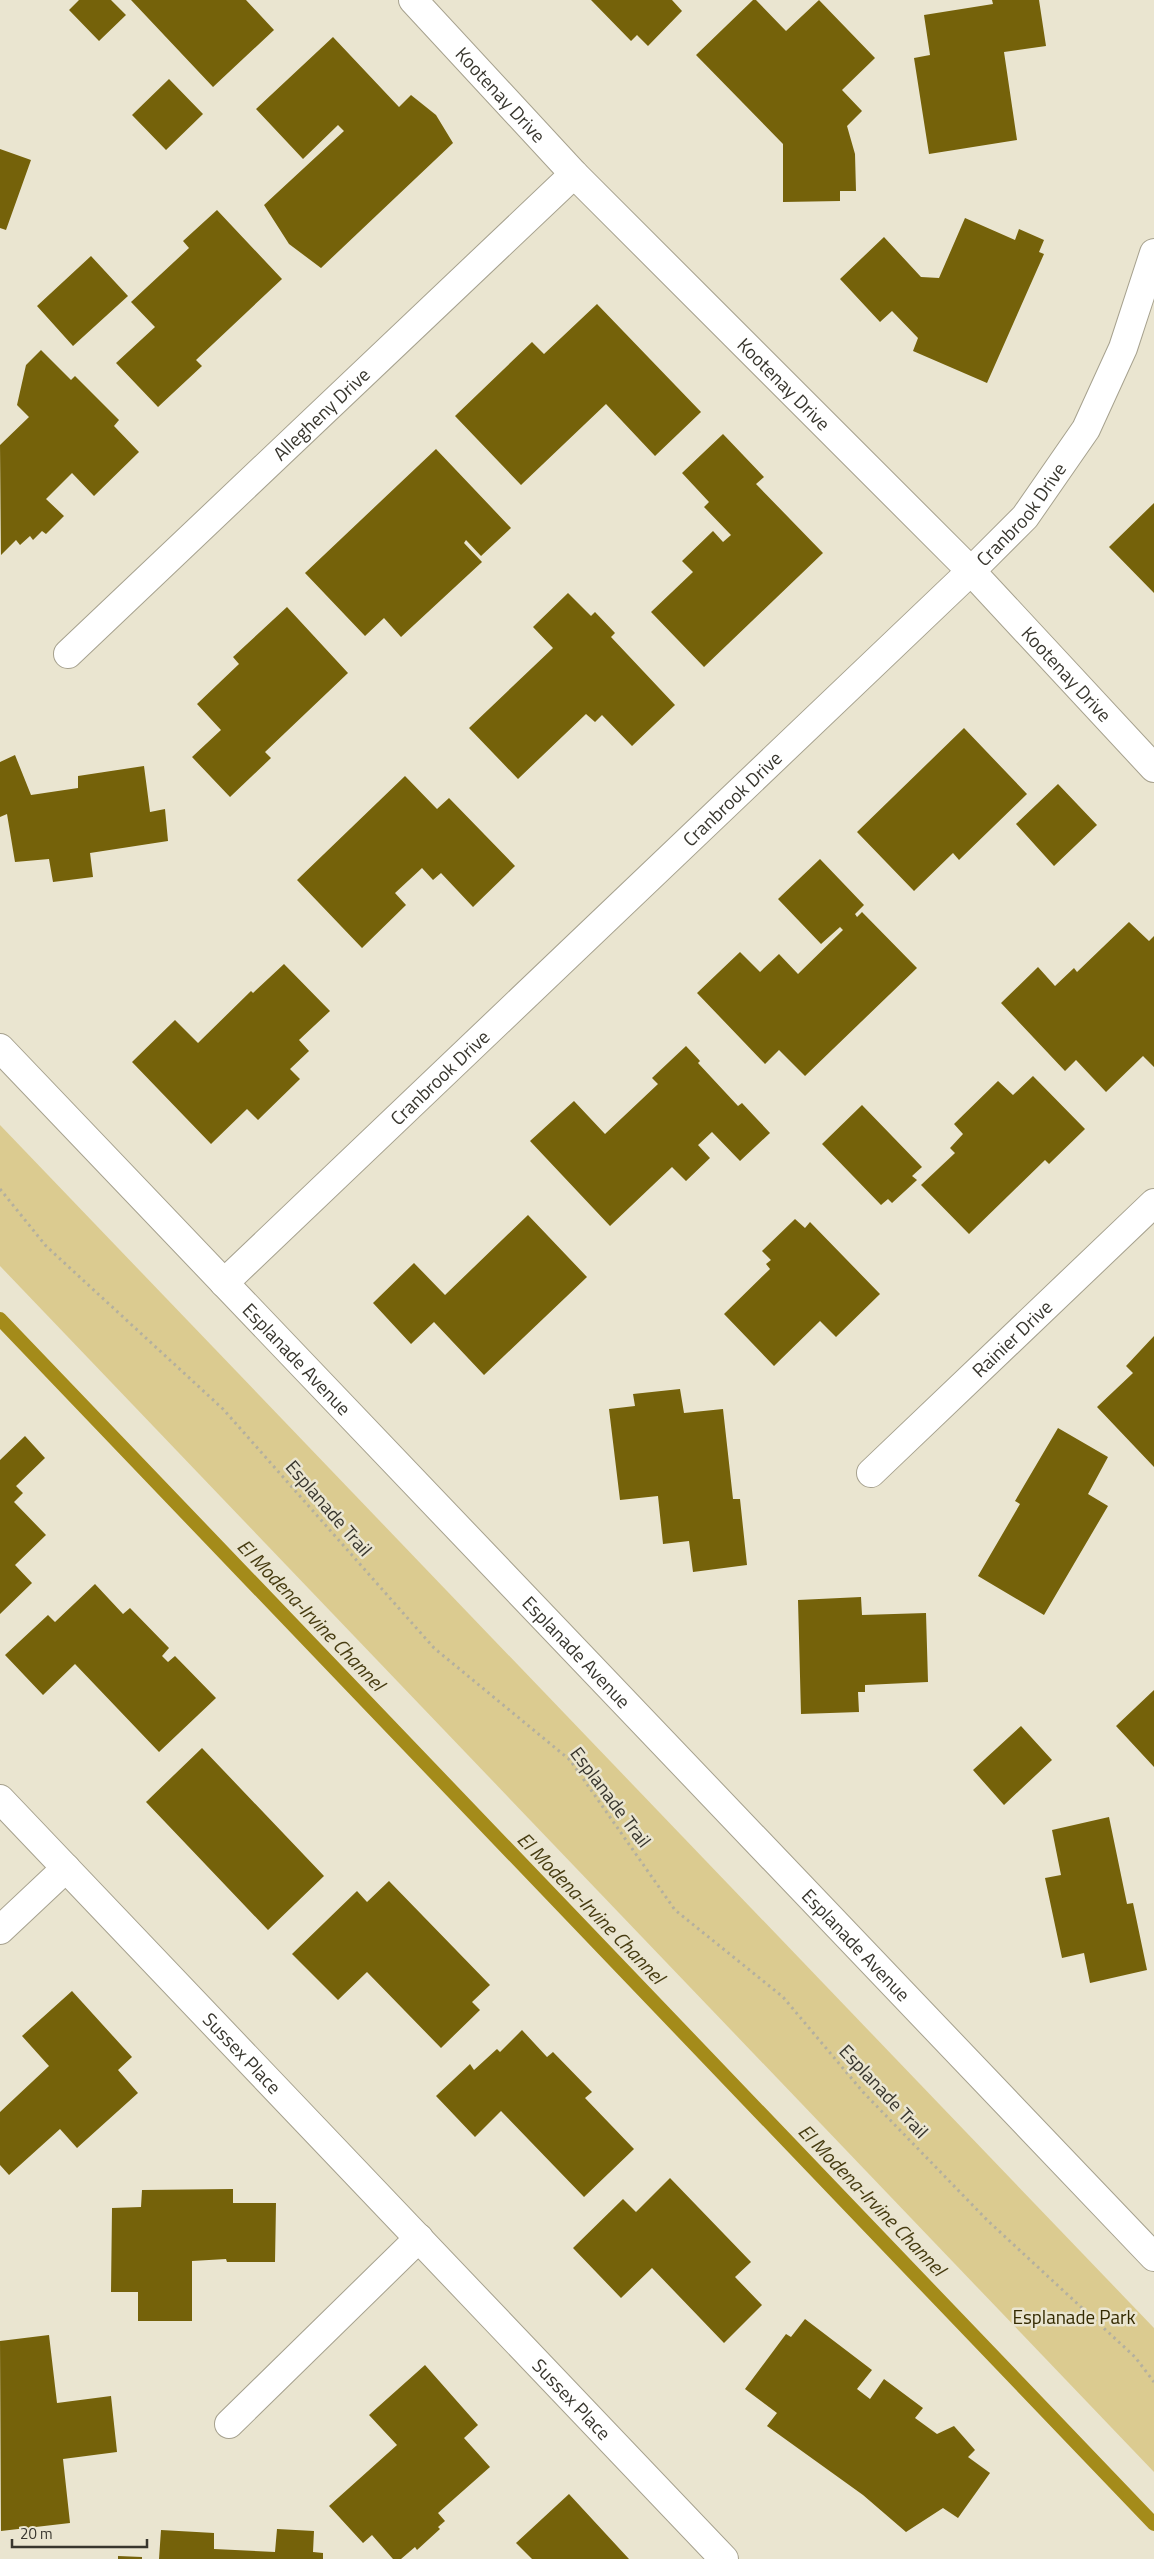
<svg xmlns="http://www.w3.org/2000/svg" width="1154" height="2559" font-family="'Titillium Web',sans-serif">
<style>
.green{fill:#dbcb90}
.lines{fill:none;stroke-linecap:round;stroke-linejoin:round}
.stream{stroke:#a48b1a;stroke-width:14}
.building{fill:#75620a}
.minor-casing{stroke:#a6a18e;stroke-width:30}
.path{stroke:#b4b09f;stroke-width:3;stroke-dasharray:2.5 4;stroke-linecap:butt}
.minor{stroke:#fff;stroke-width:28}
.labels{text-anchor:middle;stroke-width:5;stroke-linejoin:round;paint-order:stroke}
.street-label{font-size:19px;fill:#38362e;stroke:#eae5d0}
.park-label{font-size:19px;fill:#342a00;stroke:#eae5d0}
.water-label{font-size:20px;font-style:italic;fill:#463b10;stroke:#eae5d0}
</style>
<rect width="100%" height="100%" fill="#eae5d0"/>
<path class="green" d="M0 1125 1154 2328V2472L0 1266Z"/>
<g class="lines">
<path class="stream" d="M0 1319 1154 2524"/>
</g>
<path class="building" d="M79 0H111L126 15 99 41 69 10Z
M131 0H246L274 30 213 87Z
M591 0H672L682 11 648 46 637 35 631 41Z
M753 0H756L786 31 819 0 875 58 842 90 862 111 847 126 855 154 856 191H840V201L783 202V144L696 55Z
M992 0H1039L1046 46 1004 52 1017 140 929 154 914 58 930 55 924 15 993 4Z
M333 37 399 107 411 95 436 115 453 143 321 268 289 244 264 205 344 131 338 125 303 159 256 109Z
M169 79 203 114 166 150 132 115Z
M0 149 31 160 6 230 0 228Z
M217 210 282 279 196 360 202 366 158 407 116 363 155 327 131 302 189 248 183 241Z
M965 218 1015 240 1019 229 1044 240 1039 252 1044 254 987 383 913 351 918 338 892 311 880 322 840 279 884 237 921 277 939 278Z
M91 256 128 296 73 346 37 306Z
M597 304 701 412 655 456 606 404 521 485 455 416 532 342 544 354Z
M41 350 71 380 75 376 119 420 114 426 139 452 94 496 72 473 46 499 64 516 46 534 42 531 33 540 30 536 20 545 16 540 1 555 0 445 29 417 17 405 26 365Z
M723 434 764 477 756 484 823 553 704 667 651 612 693 572 682 561 713 531 723 542 731 535 704 507 709 502 682 473Z
M436 449 511 528 481 556 466 540 464 543 482 562 401 637 384 618 365 636 305 573Z
M1154 503V593L1109 547Z
M568 593 591 616 595 612 615 633 611 637 675 705 632 746 602 715 595 722 586 714 518 779 469 728 553 648 533 627Z
M287 607 348 673 265 752 271 758 230 797 192 757 221 730 197 704 239 664 233 657Z
M964 728 1027 794 959 860 953 853 914 891 857 832Z
M15 755 31 795 78 788V776L144 766 150 812 165 809 168 841 90 853 93 877 53 882 49 859 15 862 7 814 0 817V762Z
M405 776 437 809 449 798 515 866 473 907 441 873 433 880 422 868 395 893 406 905 362 948 297 880Z
M1058 784 1097 825 1054 866 1016 824Z
M820 859 864 905 855 914 857 917 862 912 917 968 805 1076 779 1050 765 1064 697 993 740 952 760 972 779 954 798 974 843 930 840 927 821 944 778 899Z
M1129 922 1149 941 1154 936V1067L1143 1056 1106 1092 1076 1060 1065 1071 1001 1003 1038 967 1055 986 1074 968 1077 972Z
M284 964 330 1011 299 1040 309 1051 290 1069 300 1079 258 1120 247 1109 211 1144 132 1062 175 1020 198 1043 251 991 253 993Z
M686 1046 700 1061 698 1063 738 1106 742 1103 770 1133 740 1161 712 1132 698 1145 710 1158 686 1181 672 1167 610 1226 530 1141 574 1101 605 1134 658 1084 652 1078Z
M1033 1076 1085 1129 1049 1164 1045 1160 969 1234 921 1185 955 1153 950 1148 963 1134 954 1124 998 1081 1013 1095Z
M862 1105 922 1167 912 1176 917 1180 892 1203 888 1199 881 1205 822 1144Z
M528 1215 587 1277 484 1375 434 1322 411 1344 373 1303 414 1263 445 1295Z
M795 1219 805 1228 810 1222 880 1294 836 1337 820 1321 774 1366 724 1314 770 1269 766 1264 771 1260 762 1251Z
M1154 1336V1467L1097 1407 1133 1373 1126 1366Z
M680 1389 684 1413 723 1409 733 1499H740L747 1565 693 1572 689 1541 663 1544 658 1496 620 1500 609 1409 635 1406 633 1394Z
M1058 1428 1108 1457 1088 1494 1108 1506 1044 1615 978 1576 1020 1504 1015 1501Z
M25 1436 45 1458 16 1486 23 1493 14 1502 46 1535 15 1565 32 1583 0 1614V1460Z
M95 1584 123 1614 130 1608 169 1648 162 1656 168 1662 175 1656 216 1698 159 1752 75 1664 43 1695 5 1655 48 1615 55 1622Z
M861 1597 862 1615 926 1613 928 1682 865 1685V1692H858L859 1712 801 1714 798 1600Z
M1154 1690V1767L1116 1726Z
M1021 1726 1052 1760 1004 1805 973 1770Z
M202 1748 324 1876 268 1930 146 1802Z
M1109 1817 1127 1904 1133 1903 1147 1970 1090 1983 1084 1953 1062 1958 1045 1878 1061 1875 1052 1830Z
M389 1881 490 1985 472 2002 480 2010 441 2048 367 1972 338 2000 292 1954 357 1891 367 1902Z
M72 1991 132 2057 118 2070 138 2093 77 2148 60 2129 9 2175 0 2165V2112L49 2066 22 2036Z
M522 2030 547 2057 553 2052 592 2092 585 2098 634 2149 584 2197 501 2111 475 2137 436 2096 470 2064 474 2070 497 2049 500 2052Z
M670 2178 751 2262 735 2277 762 2305 724 2343 652 2268 621 2298 573 2248 623 2199 636 2212Z
M233 2189V2203H276L275 2262H227L226 2259 192 2261V2321H138V2292H111L112 2208 141 2207 142 2190Z
M805 2319 872 2370 857 2389 870 2399 884 2379 923 2408 915 2418 937 2434 954 2426 975 2450 968 2457 990 2473 958 2518 943 2508 906 2532 863 2495 767 2426 777 2413 745 2389 786 2334 791 2337Z
M49 2335 57 2403 111 2396 117 2452 63 2459 70 2523 1 2531 0 2341Z
M425 2365 478 2425 464 2438 490 2467 438 2513 445 2521 438 2527 440 2529 417 2550 415 2547 401 2559H393L372 2535 363 2543 329 2506 397 2445 369 2415Z
M569 2494 629 2559H532L516 2543Z
M277 2529 314 2531 313 2552 323 2553V2559H159L161 2530 214 2533V2549L275 2552Z
M118 2556 142 2557V2559H118Z"/>
<g class="lines">
<defs>
<g id="minor">
<path id="s1" d="M413 0 574 174 971 571 1154 768"/>
<path id="s2" d="M68 654 574 174"/>
<path id="s3" d="M0 1048 1154 2257"/>
<path id="s4" d="M224 1283 971 571 1025 517 1086 429 1123 348 1154 253"/>
<path id="s5" d="M871 1473 1154 1203"/>
<path id="s6" d="M0 1799 724 2559"/>
<path d="M0 1930 66 1868"/>
<path d="M229 2424 419 2238"/>
</g>
</defs>
<use href="#minor" class="minor-casing"/>
<path class="path" d="M0 1189 46 1246 223 1409 434 1648 570 1760 675 1910 783 1997 863 2092 987 2220 1135 2357 1154 2382"/>
<use href="#minor" class="minor"/>
</g>
<g class="labels">
<g class="street-label">
<text dy="7" stroke="none"><textPath href="#s1" startOffset="129">Kootenay Drive</textPath></text>
<text dy="7" stroke="none"><textPath href="#s1" startOffset="534">Kootenay Drive</textPath></text>
<text dy="7" stroke="none"><textPath href="#s2" startOffset="349">Allegheny Drive</textPath></text>
<text dy="7" stroke="none"><textPath href="#s4" startOffset="1108">Cranbrook Drive</textPath></text>
<text dy="7" stroke="none"><textPath href="#s1" startOffset="939">Kootenay Drive</textPath></text>
<text dy="7" stroke="none"><textPath href="#s4" startOffset="702">Cranbrook Drive</textPath></text>
<text dy="7" stroke="none"><textPath href="#s4" startOffset="298">Cranbrook Drive</textPath></text>
<text dy="7" stroke="none"><textPath href="#s5" startOffset="195">Rainier Drive</textPath></text>
<text dy="7" stroke="none"><textPath href="#s3" startOffset="430">Esplanade Avenue</textPath></text>
<text transform="translate(329 1508) rotate(49)" y="7">Esplanade Trail</text>
<text dy="7" stroke="none"><textPath href="#s3" startOffset="835">Esplanade Avenue</textPath></text>
<text transform="translate(611 1797) rotate(53)" y="7">Esplanade Trail</text>
<text dy="7" stroke="none"><textPath href="#s3" startOffset="1240">Esplanade Avenue</textPath></text>
<text dy="7" stroke="none"><textPath href="#s6" startOffset="351">Sussex Place</textPath></text>
<text transform="translate(884 2091) rotate(47)" y="7">Esplanade Trail</text>
<text dy="7" stroke="none"><textPath href="#s6" startOffset="829">Sussex Place</textPath></text>
</g>
<g class="park-label">
<text x="1074" y="2324">Esplanade Park</text>
</g>
<g class="water-label">
<text transform="translate(311 1615) rotate(46)" y="7">El Modena-Irvine Channel</text>
<text transform="translate(591 1908) rotate(46)" y="7">El Modena-Irvine Channel</text>
<text transform="translate(872 2200) rotate(46)" y="7">El Modena-Irvine Channel</text>
</g>
</g>
<path d="M12 2539v8h135v-8" fill="none" stroke="#38362e" stroke-width="2.5"/>
<text x="20" y="2539" font-size="15" fill="#38362e" stroke="#eae5d0" stroke-width="4" paint-order="stroke">20 m</text>
</svg>
